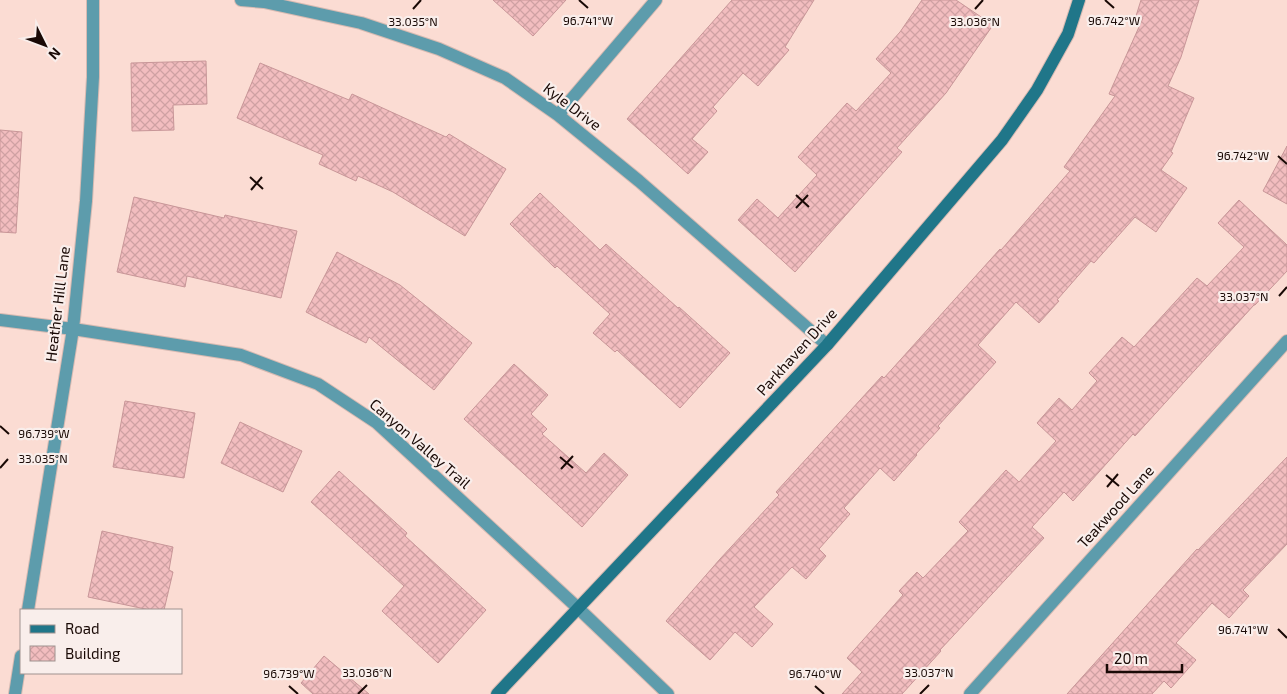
<svg xmlns="http://www.w3.org/2000/svg" width="1287" height="694" font-family="'Exo 2',sans-serif">
<style>
.building{fill:url(#building-cross-hatch);stroke:#c89698}
.lines{fill:none;stroke-linecap:round;stroke-linejoin:round}
.street-casing{stroke:#d7bab2;stroke-width:14}
.secondary-casing{stroke:#d7bab2;stroke-width:14}
.street{stroke:#5d9cac;stroke-width:12}
.secondary{stroke:#207689;stroke-width:12}
.ticks{fill:none;stroke:#190905;stroke-width:2}
.labels{text-anchor:middle;stroke-width:4.5;stroke-linejoin:round;paint-order:stroke}
.street-label{font-size:15px;fill:#190905;stroke:#f9eeeb}
.ticks-label{font-size:12px;text-anchor:middle;fill:#190905;stroke:#f9eeeb;stroke-width:4.5;stroke-linejoin:round;paint-order:stroke}
</style>
<defs>
<pattern id="building-cross-hatch" width="8" height="8" patternUnits="userSpaceOnUse" patternTransform="scale(1.25)"><rect width="8" height="8" fill="#f2bdbf"/><path d="M0 0l8 8M0 8l8-8" fill="none" stroke="#cfa1a3"/></pattern>
</defs>
<rect width="100%" height="100%" fill="#fbdcd3"/>
<path class="building" d="M493 0H566L533 36Z
M732 0H814L785 47 789 50 758 86 743 73 713 107 717 111 692 139 708 152 688 174 627 119Z
M922 0H956L993 25 946 93 897 148 902 152 795 272 738 220 757 199 778 218 817 175 798 157 847 103 856 111 891 73 876 59 900 32Z
M1141 0H1199L1181 57 1168 86 1194 98 1171 152 1173 153 1161 170 1187 188 1156 232 1135 217 1094 263 1091 261 1057 300 1059 301 1039 323 1016 302 978 345 996 362 938 426 940 428 916 454 917 455 894 481 880 468 844 508 850 514 819 549 826 556 806 579 792 567 754 607 773 624 752 647 735 632 710 660 666 621 720 559 779 495 776 492 882 376 884 378 1000 249 1001 250 1070 171 1064 167 1115 96 1109 94 1143 18 1136 16Z
M206 61 207 104 173 105 174 130 132 131 131 63Z
M260 63 349 100 352 94 446 137 449 134 506 169 465 236 393 192 358 176 356 181 319 164 323 155 237 118Z
M0 130 22 132 16 233 0 232Z
M1287 146V204L1263 191Z
M540 193 600 250 606 244 678 308 679 307 730 353 680 408 617 350 615 352 593 333 610 314 557 266 555 268 510 224Z
M134 197 224 218 225 215 297 231 281 298 187 276 185 287 117 272Z
M1239 200 1287 245V271L1255 305H1254L1135 436 1133 434 1073 501 1064 492 1032 527 1044 538 940 650 941 651 902 694H842L862 672 847 658 903 595 899 591 917 572 923 578 968 531 959 522 1006 470 1019 482 1056 441 1037 423 1059 398 1072 410 1097 381 1089 373 1122 337 1134 347 1197 278 1207 286 1244 247 1218 223Z
M337 252 400 285 472 343 434 390 369 337 366 343 306 312Z
M514 364 548 395 531 414 547 429 542 434 586 473 604 453 628 475 582 527 464 419Z
M125 401 195 413 184 478 113 467Z
M240 422 302 451 283 492 221 463Z
M1287 457V544L1243 590 1249 596 1229 618 1212 603 1176 643 1196 660 1171 688 1164 681 1152 694H1067L1197 549 1198 550Z
M339 471 407 533 405 536 486 610 438 663 382 611 404 586 311 502Z
M102 531 173 547 169 570 173 572 164 610H150L88 597Z
M324 656 369 694H313L301 683Z"/>
<g class="lines">
<defs>
<path id="street" d="M241 0 264 2 361 23 439 49 505 78 558 115 639 181 827 345
M558 115 656 0
M0 320 73 329 241 355 318 384 377 423 579 609 668 694
M28 610 73 329 86 201 93 77V0
M15 694 21 656
M970 694 1287 341"/>
<path id="secondary" d="M497 694 827 345 1002 140 1037 90 1068 34 1079 0"/>
</defs>
<use href="#street" class="street-casing"/>
<use href="#secondary" class="secondary-casing"/>
<use href="#street" class="street"/>
<use href="#secondary" class="secondary"/>
</g>
<path class="ticks" d="M579 0 588 8M1105 0 1114 8M413 9 421 0M975 9 983 0M1278 156 1287 164M250 177 263 189M251 190 262 177M796 195 809 207M796 208 808 195M1279 296 1287 287M0 426 9 434M560 457 573 468M0 468 8 459M561 469 573 456M1106 475 1119 486M1107 487 1118 474M1278 629 1287 638M289 686 298 694M815 686 824 694M358 694 367 685M920 694 929 685"/>
<g class="labels">
<g class="street-label">
<text transform="translate(572 107) rotate(37)" y="5">Kyle Drive</text>
<text transform="translate(58 304) rotate(-83)" y="5">Heather Hill Lane</text>
<text transform="translate(797 352) rotate(-48)" y="5">Parkhaven Drive</text>
<text transform="translate(420 444) rotate(41)" y="5">Canyon Valley Trail</text>
<text transform="translate(1116 507) rotate(-48)" y="5">Teakwood Lane</text>
</g>
</g>
<g class="ticks-label">
<text x="588" y="25">96.741°W</text>
<text x="1114" y="25">96.742°W</text>
<text x="413" y="26">33.035°N</text>
<text x="975" y="26">33.036°N</text>
<text x="1243" y="160">96.742°W</text>
<text x="1244" y="301">33.037°N</text>
<text x="44" y="438">96.739°W</text>
<text x="43" y="463">33.035°N</text>
<text x="1243" y="634">96.741°W</text>
<text x="367" y="677">33.036°N</text>
<text x="929" y="677">33.037°N</text>
<text x="289" y="678">96.739°W</text>
<text x="815" y="678">96.740°W</text>
</g>
<rect x="20" y="609" width="162" height="65" fill="#f9eeeb" stroke="#9f928f"/>
<rect x="30" y="625" width="25" height="8" fill="#207689" stroke="#9f928f"/>
<text x="65" y="634" font-size="15" fill="#190905">Road</text>
<rect x="30" y="646" width="25" height="15" fill="url(#building-cross-hatch)" stroke="#9f928f"/>
<text x="65" y="659" font-size="15" fill="#190905">Building</text>
<g transform="translate(45 45) rotate(132)" stroke="#f9eeeb" stroke-width="4" paint-order="stroke">
<path d="M0-4L9 19L0 12L-9 19Z" fill="#190905"/>
<text y="-8" font-size="14" font-weight="bold" text-anchor="middle" fill="#190905">N</text>
</g>
<path d="M1107 664v8h75v-8" fill="none" stroke="#190905" stroke-width="2.5"/>
<text x="1114" y="664" font-size="15" fill="#190905" stroke="#f9eeeb" stroke-width="4" paint-order="stroke">20 m</text>
</svg>
